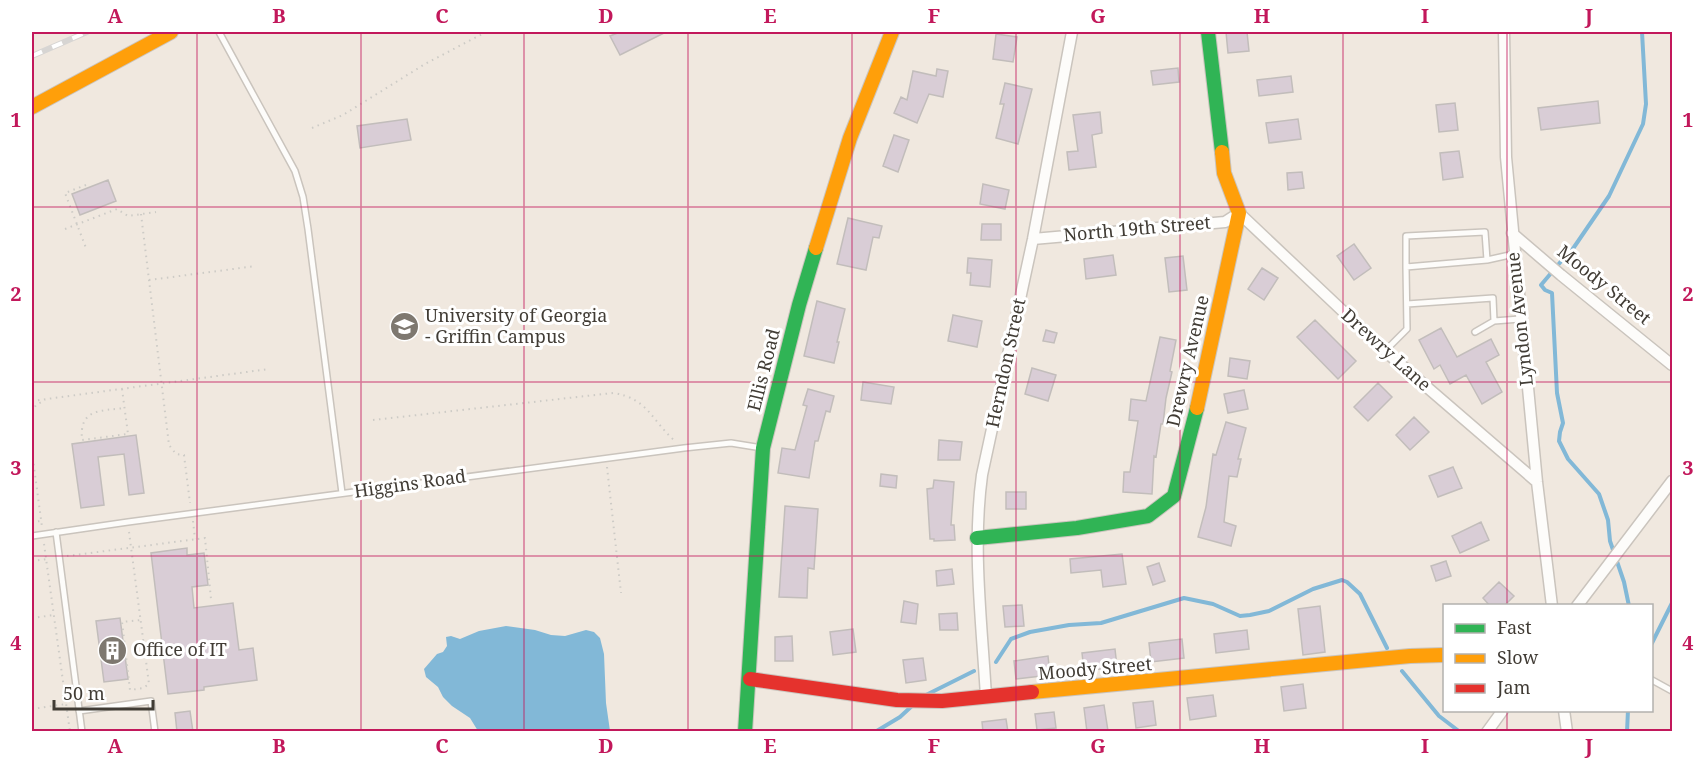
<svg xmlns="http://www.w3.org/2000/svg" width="1704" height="763" font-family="'Noto Serif',serif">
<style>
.water{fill:#82b8d7}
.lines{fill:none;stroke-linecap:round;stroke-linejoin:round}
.stream{stroke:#82b8d7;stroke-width:4}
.building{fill:#d9cdd6;stroke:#c2bdbb;stroke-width:1.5}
.lane-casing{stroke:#cac4bd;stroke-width:8}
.street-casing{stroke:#cac4bd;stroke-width:13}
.fast-casing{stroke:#cac4bd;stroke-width:16}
.slow-casing{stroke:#cac4bd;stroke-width:16}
.jam-casing{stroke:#cac4bd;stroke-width:16}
.path{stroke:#cdcbc6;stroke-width:2;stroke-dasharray:1.5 4.5;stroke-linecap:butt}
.lane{stroke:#fdfcfa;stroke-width:5}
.street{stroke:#fdfcfa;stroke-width:10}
.fast{stroke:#30b455;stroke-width:14}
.slow{stroke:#ff9f0a;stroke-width:14}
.jam{stroke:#e5322d;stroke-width:14}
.rail-casing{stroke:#d7d5d3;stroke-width:6}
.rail{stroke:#fff;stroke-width:4;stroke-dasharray:11;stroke-linecap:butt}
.grid{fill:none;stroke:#c2185b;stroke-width:1.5;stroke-opacity:0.55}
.labels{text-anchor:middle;stroke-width:6;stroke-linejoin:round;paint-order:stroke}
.street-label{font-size:18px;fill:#413c35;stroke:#fff}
.poi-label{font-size:18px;fill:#413c35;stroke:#fff;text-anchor:start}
.neatline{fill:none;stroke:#c2185b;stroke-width:2}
.grid-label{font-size:20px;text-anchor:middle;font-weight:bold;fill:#c2185b}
</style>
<rect width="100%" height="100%" fill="#f0e8df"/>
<path class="water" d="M506 626 535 630 551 635 565 636 586 630 594 632 600 638 604 654 606 703 610 731H478L470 718 452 706 443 697 438 687 426 677 424 669 437 654 443 652 447 646 446 637 451 636 460 639 479 631Z"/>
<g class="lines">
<path class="stream" d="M1629 606 1624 582 1610 541 1608 520 1599 494 1568 459 1559 441 1560 432 1563 423 1557 393 1552 293 1545 290 1541 285 1563 259 1570 253 1609 196 1643 124 1646 104 1642 32
M1652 643 1672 603
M996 662 1011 639 1030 632 1069 625 1101 623 1184 598 1213 604 1240 616 1250 615 1269 611 1313 589 1342 580 1347 582 1360 594 1387 648
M1402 671 1439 716 1460 732
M926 695 974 671
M875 732 900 717 913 705
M1627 732 1628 710"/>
</g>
<path class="building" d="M620 32H666L620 55 610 36Z
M1226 32H1247L1249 51 1228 53Z
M996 34 1017 37 1013 62 993 59Z
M1178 68 1179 82 1153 85 1151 71Z
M937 69 948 71 943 97 929 94 917 123 894 113 901 97 907 100 913 71 936 76Z
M1291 76 1293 92 1259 96 1257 80Z
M1005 83 1032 89 1018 144 996 138 1004 104H1000Z
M1598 101 1600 123 1541 130 1538 108Z
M1455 103 1458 130 1439 132 1436 105Z
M1100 112 1102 133 1092 135 1096 167 1069 170 1067 152 1078 151 1073 115Z
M407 119 411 140 360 148 357 126Z
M1298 119 1301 139 1269 143 1266 123Z
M894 135 909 140 898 172 883 166Z
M1459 151 1463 177 1443 180 1440 153Z
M1302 172 1304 188 1288 190 1287 173Z
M108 180 116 201 80 215 72 194Z
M983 184 1009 190 1005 209 980 204Z
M848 218 882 226 879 238 873 237 866 270 837 264Z
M982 224H1001V240H981Z
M1354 244 1371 268 1354 280 1337 256Z
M1113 255 1116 275 1086 279 1084 259Z
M1183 256 1187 290 1169 292 1165 258Z
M968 258 992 260 990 287 970 285 971 273H967Z
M1262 268 1278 278 1264 300 1248 289Z
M817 301 845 309 837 342H839L834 363 804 356Z
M953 315 982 321 977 347 948 341Z
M1315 320 1356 361 1338 379 1297 337Z
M1441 328 1457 357 1491 339 1499 355 1486 362 1502 392 1482 404 1466 375 1450 384 1440 365 1434 369 1419 340Z
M1046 330 1057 333 1054 343 1043 341Z
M1160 337 1176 340 1170 371 1172 372 1166 398 1163 424H1161L1156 457 1154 456 1152 494 1123 492 1124 472H1130L1138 421 1129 420 1131 399 1146 401Z
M1230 358 1250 361 1247 379 1228 376Z
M1032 368 1056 375 1048 401 1025 394Z
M863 382 894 387 891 404 861 400Z
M1378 383 1392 397 1368 421 1354 407Z
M808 389 834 396 830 412 826 411 818 441H815L809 478 778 473 782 448 795 450 807 406 803 405Z
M1244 390 1248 409 1228 413 1224 394Z
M1414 417 1429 432 1410 450 1396 435Z
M1226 422 1246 428 1238 459H1241L1237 477 1229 476 1224 522 1236 526 1231 546 1198 537 1206 507 1213 454 1216 455Z
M136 435 144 493 129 495 124 454 98 457 104 505 81 508 72 444Z
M939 440 962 442 960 460H938Z
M1453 467 1462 488 1438 497 1429 476Z
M881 474 897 476 896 488 880 486Z
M934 480 954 482 951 525H954L955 540 934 541V539H930L927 489 933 488Z
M1006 492H1026V509H1006Z
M785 506 818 509 814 569 808 568 807 598 779 597Z
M1481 522 1489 540 1460 553 1452 536Z
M187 548V555L204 553 208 585 192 587 194 608 233 603 239 650 253 648 257 680 204 687V690L168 694 151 553Z
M1122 554 1126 584 1103 587 1101 570 1071 573 1070 559Z
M1446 561 1451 576 1436 581 1431 566Z
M1159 563 1165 581 1153 585 1147 567Z
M952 569 954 584 937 586 936 571Z
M1499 582 1514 596 1504 606H1490L1483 598Z
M904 601 918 604 916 624 901 622Z
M1022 605 1024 626 1005 627 1003 606Z
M1320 606 1325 652 1303 655 1298 609Z
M957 613 958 630H940L939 614Z
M120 618 128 679 104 682 96 621Z
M853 629 856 652 833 655 830 632Z
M1247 630 1249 649 1216 653 1214 634Z
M792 636 793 661H775V637Z
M1182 639 1184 658 1151 662 1149 643Z
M1115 649 1117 667 1084 671 1082 653Z
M1048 656 1050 675 1016 679 1014 661Z
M923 658 926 680 906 683 903 660Z
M1303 684 1306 708 1284 711 1281 687Z
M1213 695 1216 716 1190 720 1187 698Z
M1153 701 1156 725 1136 728 1133 703Z
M1104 705 1108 731 1087 732 1084 708Z
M190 711 193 732H177L175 713Z
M1054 712 1056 728 1037 730 1035 714Z
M1006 719 1008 732H983L982 722Z"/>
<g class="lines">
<defs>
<path id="lane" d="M219 32 295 171 303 197 308 229 342 493
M1406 267V236L1485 232 1487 260
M1407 304 1493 298 1494 321 1520 319
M1475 332 1494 321
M1385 351 1407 329 1406 267 1487 260 1514 254
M56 532 82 732
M32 536 128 522 684 448 731 443 762 448
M1652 680 1672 691
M79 711 151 701 155 732"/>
<path id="street" d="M1504 32 1506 157 1537 482 1552 606
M1512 233 1561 275 1672 365
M1033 239 1225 222 1239 213 1385 351 1537 482
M1577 606 1672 481
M986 697C982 624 972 548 982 475L1033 239 1072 32
M1564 710 1567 732
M1487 732 1503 710"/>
<path id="fast" d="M1208 32 1222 152
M977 538 1077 528 1148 516 1174 496 1197 408
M745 732 763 448 799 305 816 248"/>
<path id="slow" d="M32 107 171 32
M816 248 850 138 892 32
M1197 408 1239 213 1224 173 1222 152
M1032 692 1410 656 1444 655"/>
<path id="jam" d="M750 679 897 700 942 701 1032 692"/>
</defs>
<use href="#lane" class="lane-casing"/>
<use href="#street" class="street-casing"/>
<use href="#fast" class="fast-casing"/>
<use href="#slow" class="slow-casing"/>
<use href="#jam" class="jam-casing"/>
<path class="path" d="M312 128 343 115 425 64 486 32
M86 185 65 193 86 248
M141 214 169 445 176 454 184 455 190 503
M65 229 117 209 128 216 156 212
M149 280 256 266
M122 389 128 434 82 440C79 408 101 411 125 408
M32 401 269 369
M32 412 36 405 45 400
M373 420 613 393C648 398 651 420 675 441
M32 452 42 527
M607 467 621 593
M193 521 195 539
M32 522 41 521
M129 532 149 684 143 688 130 690 122 622 141 620
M44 544 70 732
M67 556 205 538 211 599
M32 561 47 559
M32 618 54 615
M32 709 66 704"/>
<use href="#lane" class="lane"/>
<use href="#street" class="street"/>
<use href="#fast" class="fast"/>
<use href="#slow" class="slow"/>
<use href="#jam" class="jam"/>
<defs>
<path id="rail" d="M32 56 87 32"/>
</defs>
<use href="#rail" class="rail-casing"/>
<use href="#rail" class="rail"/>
</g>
<path class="grid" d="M197 32V732M361 32V732M524 32V732M688 32V732M852 32V732M1016 32V732M1180 32V732M1343 32V732M1507 32V606M32 207H1672M32 382H1672M32 556H1672M1507 710V732"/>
<defs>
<symbol id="university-disc" viewBox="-11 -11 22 22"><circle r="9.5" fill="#7e7870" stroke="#fff"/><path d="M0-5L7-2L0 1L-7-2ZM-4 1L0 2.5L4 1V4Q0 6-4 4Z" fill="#fff"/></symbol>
<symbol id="building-disc" viewBox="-11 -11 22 22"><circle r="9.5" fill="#7e7870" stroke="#fff"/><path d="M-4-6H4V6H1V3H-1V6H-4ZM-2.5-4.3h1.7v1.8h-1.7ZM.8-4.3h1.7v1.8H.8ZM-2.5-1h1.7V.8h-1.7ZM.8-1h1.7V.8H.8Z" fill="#fff"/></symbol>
</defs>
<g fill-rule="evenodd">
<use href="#university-disc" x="388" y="310" width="33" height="33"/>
<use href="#building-disc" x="96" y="634" width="33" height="33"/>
</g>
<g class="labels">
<g class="street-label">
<text transform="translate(1137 229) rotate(-5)" y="6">North 19th Street</text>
<text transform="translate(1604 285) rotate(39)" y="6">Moody Street</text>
<text transform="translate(1520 319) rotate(-96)" y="6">Lyndon Avenue</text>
<text transform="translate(1386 350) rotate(42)" y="6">Drewry Lane</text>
<text transform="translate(1188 361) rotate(-77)" y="6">Drewry Avenue</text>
<text transform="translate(1006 363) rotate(-78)" y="6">Herndon Street</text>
<text transform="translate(764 370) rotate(-76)" y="6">Ellis Road</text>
<text transform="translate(410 484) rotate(-8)" y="6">Higgins Road</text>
<text transform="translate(1095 669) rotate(-5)" y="6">Moody Street</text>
</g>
<g class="poi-label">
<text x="425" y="322">University of Georgia<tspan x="425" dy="21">- Griffin Campus</tspan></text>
<text x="133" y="656">Office of IT</text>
</g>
</g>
<rect width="1704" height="763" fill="none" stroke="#ffffff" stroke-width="66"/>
<rect x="1443" y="604" width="210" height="108" fill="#ffffff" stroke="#b3b1ae" stroke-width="1.5"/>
<rect x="1455" y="624" width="30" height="9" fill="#30b455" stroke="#b3b1ae" stroke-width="1.5"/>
<text x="1497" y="634" font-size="18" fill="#413c35">Fast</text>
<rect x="1455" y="654" width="30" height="9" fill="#ff9f0a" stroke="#b3b1ae" stroke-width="1.5"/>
<text x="1497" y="664" font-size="18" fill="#413c35">Slow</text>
<rect x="1455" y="684" width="30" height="9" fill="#e5322d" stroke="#b3b1ae" stroke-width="1.5"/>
<text x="1497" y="694" font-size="18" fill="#413c35">Jam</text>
<path d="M54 700v9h99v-9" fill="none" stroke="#413c35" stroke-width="3"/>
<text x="63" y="700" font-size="18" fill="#413c35" stroke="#ffffff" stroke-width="4.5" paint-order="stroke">50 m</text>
<rect x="33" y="33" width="1638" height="697" class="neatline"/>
<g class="grid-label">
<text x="115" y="23">A</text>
<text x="279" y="23">B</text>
<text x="442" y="23">C</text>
<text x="606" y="23">D</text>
<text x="770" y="23">E</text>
<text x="934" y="23">F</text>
<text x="1098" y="23">G</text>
<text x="1262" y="23">H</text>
<text x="1425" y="23">I</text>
<text x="1589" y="23">J</text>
<text x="16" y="127">1</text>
<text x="1688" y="127">1</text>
<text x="16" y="301">2</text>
<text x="1688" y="301">2</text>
<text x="16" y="475">3</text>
<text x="1688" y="475">3</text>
<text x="16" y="650">4</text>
<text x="1688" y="650">4</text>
<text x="115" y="753">A</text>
<text x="279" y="753">B</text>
<text x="442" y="753">C</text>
<text x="606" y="753">D</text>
<text x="770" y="753">E</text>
<text x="934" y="753">F</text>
<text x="1098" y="753">G</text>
<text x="1262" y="753">H</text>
<text x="1425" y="753">I</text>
<text x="1589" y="753">J</text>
</g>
</svg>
